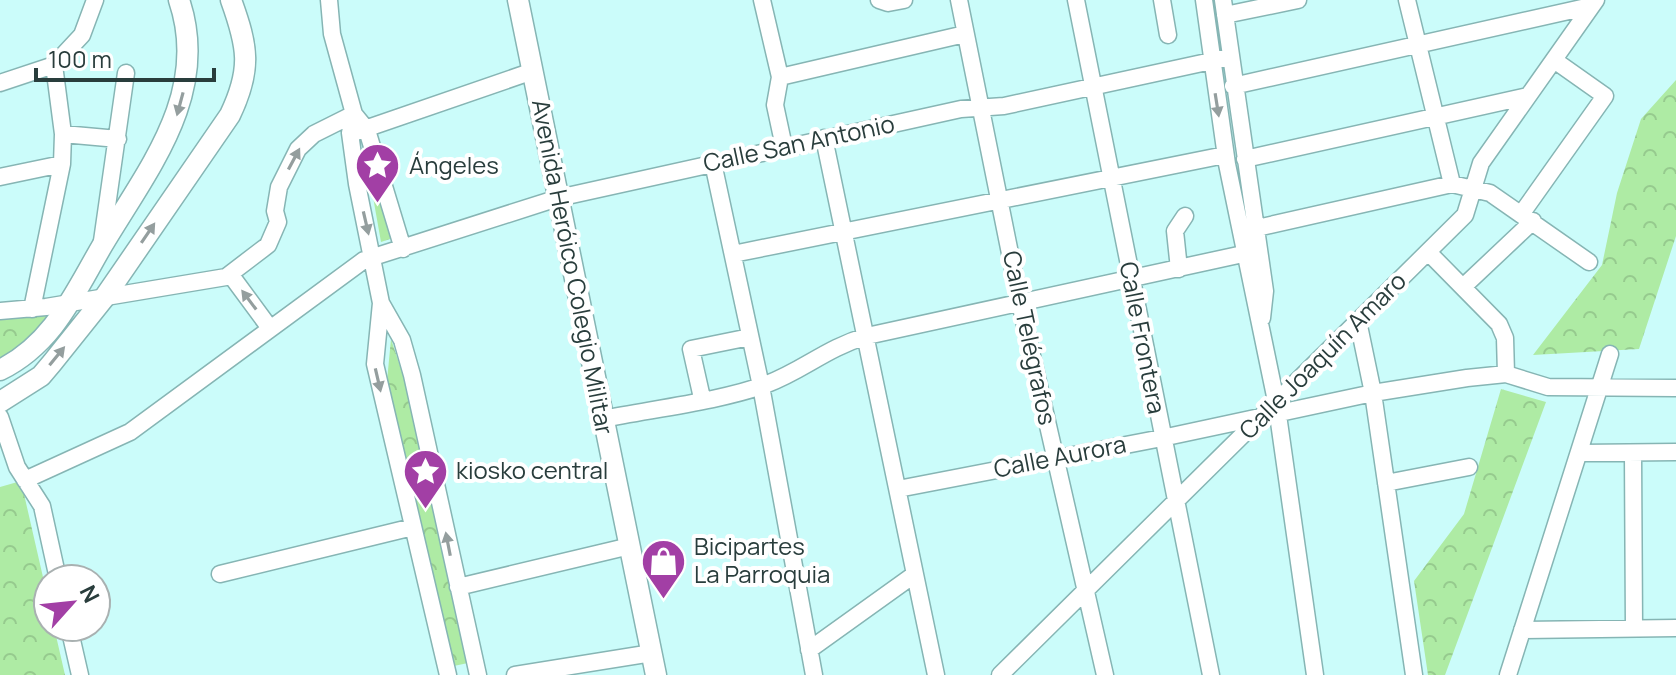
<svg xmlns="http://www.w3.org/2000/svg" width="1676" height="675" font-family="Manrope,sans-serif">
<style>
.park{fill:url(#park-crowns)}
.lines{fill:none;stroke-linecap:round;stroke-linejoin:round}
.minor-casing{stroke:#86b5b4;stroke-width:19}
.major-casing{stroke:#86b5b4;stroke-width:23}
.minor{stroke:#fff;stroke-width:16}
.major{stroke:#fff;stroke-width:20}
.oneway{fill:#949e9e}
.labels{text-anchor:middle;stroke-width:8;stroke-linejoin:round;paint-order:stroke}
.street-label{font-size:24px;fill:#293d3c;stroke:#fff}
.poi-label{font-size:24px;fill:#293d3c;stroke:#fff;text-anchor:start}
</style>
<defs>
<pattern id="park-crowns" width="20" height="18" patternUnits="userSpaceOnUse" patternTransform="scale(2)"><rect width="20" height="18" fill="#aeeba4"/><path d="M2 6a3 3 0 1 1 6 0M12 15a3 3 0 1 1 6 0" fill="none" stroke="#96ca8e"/></pattern>
</defs>
<rect width="100%" height="100%" fill="#cbfcfa"/>
<path class="park" d="M1676 80V236L1639 349 1533 355 1602 265 1617 193 1641 119Z
M365 152 393 238 381 242Z
M55 311 20 352 0 363V317Z
M391 339 404 378 468 663 449 667 387 381Z
M1501 389 1546 402 1445 675H1428L1414 581 1464 514Z
M21 481 48 599V627H54L65 675H0V487Z"/>
<g class="lines">
<defs>
<path id="minor" d="M329 0 332 34 354 114 367 130 403 249
M762 0 780 77 775 105 784 147
M879 0 888 3 904 0
M959 0 1020 303 1105 675
M1076 0 1211 675
M1162 0 1168 35
M1204 0 1227 164 1276 401 1315 675
M1223 0 1265 291 1262 318
M1407 0 1452 184
M1225 15 1298 0
M780 77 965 34
M0 83 54 65
M1233 86 1591 6
M354 114 350 133 357 184 381 303 375 364 448 675
M356 132 533 71
M63 134 118 139
M824 138 936 675
M1245 159 1528 96
M713 163 761 386 814 675
M0 177 62 164
M1522 213 1605 96 1554 60
M1257 228 1452 184 1490 193 1589 262
M102 241 126 73
M1428 252 1499 324 1505 338 1506 374
M733 254 1225 155
M1179 269 1175 231 1185 216
M230 274 269 327
M1463 287 1533 221
M381 303 402 340 412 375 478 675
M32 309 62 164 63 134 54 65 82 35 95 0
M0 311 46 307 226 277 268 245 278 222 275 211 279 187 298 149 314 134 354 114
M1358 321 1373 393 1414 675
M702 398 691 349 750 337
M0 417 17 467 42 506 58 579
M603 419C652 409 722 401 767 384 804 370 826 348 867 336L1243 254
M1580 453 1676 452
M1633 454 1634 629
M25 480 130 432 364 260 558 198 961 109 1004 106 1230 57
M1386 483 1469 467
M898 489 1162 438 1373 393 1467 378 1506 374 1548 387 1676 388
M220 574 413 527
M458 587 630 546
M69 627 80 675
M1522 630 1676 628
M809 650 915 574
M515 675 652 653
M1000 675 1465 215 1481 163 1596 0
M1508 675 1610 354"/>
<path id="major" d="M518 0 656 675
M0 370C53 344 74 294 102 246 147 170 211 94 179 0
M0 402 41 376 52 363 104 298 230 115C252 69 248 47 231 0"/>
</defs>
<use href="#minor" class="minor-casing"/>
<use href="#major" class="major-casing"/>
<use href="#minor" class="minor"/>
<use href="#major" class="major"/>
</g>
<defs><path id="oneway-solid" d="M-6-.8H1V-3.2L6.5 0L1 3.2V.8H-6Z" transform="scale(2)"/></defs>
<g class="oneway">
<use href="#oneway-solid" transform="translate(180 104) rotate(105)"/>
<use href="#oneway-solid" transform="translate(1217 105) rotate(81)"/>
<use href="#oneway-solid" transform="translate(294 159) rotate(-62)"/>
<use href="#oneway-solid" transform="translate(366 223) rotate(77)"/>
<use href="#oneway-solid" transform="translate(148 233) rotate(-56)"/>
<use href="#oneway-solid" transform="translate(249 300) rotate(-127)"/>
<use href="#oneway-solid" transform="translate(57 356) rotate(-51)"/>
<use href="#oneway-solid" transform="translate(378 380) rotate(77)"/>
<use href="#oneway-solid" transform="translate(448 544) rotate(-101)"/>
</g>
<defs>
<symbol id="sight-pin" viewBox="-11 -11 22 30"><path d="M0 17L-7.5 6A9.5 9.5 0 1 1 7.5 6Z" fill="#a23fa5" stroke="#fff"/><path d="M0-6L1.8-2.2L6-1.7L2.9 1.2L3.7 5.4L0 3.3L-3.7 5.4L-2.9 1.2L-6-1.7L-1.8-2.2Z" fill="#fff"/></symbol>
<symbol id="shop-pin" viewBox="-11 -11 22 30"><path d="M0 17L-7.5 6A9.5 9.5 0 1 1 7.5 6Z" fill="#a23fa5" stroke="#fff"/><path d="M-5-2.5h2.3a2.7 3.5 0 0 1 5.4 0H5L5.5 6h-11ZM-1.5-2.5h3a1.5 2.3 0 0 0-3 0Z" fill="#fff"/></symbol>
</defs>
<g fill-rule="evenodd">
<use href="#sight-pin" x="352" y="140" width="51" height="69"/>
<use href="#sight-pin" x="400" y="446" width="51" height="69"/>
<use href="#shop-pin" x="638" y="536" width="51" height="69"/>
</g>
<g class="labels">
<g class="street-label">
<text transform="translate(799 144) rotate(-12)" y="8">Calle San Antonio</text>
<text transform="translate(572 267) rotate(79)" y="8">Avenida Heróico Colegio Militar</text>
<text transform="translate(1029 338) rotate(78)" y="8">Calle Telégrafos</text>
<text transform="translate(1142 338) rotate(79)" y="8">Calle Frontera</text>
<text transform="translate(1323 356) rotate(-45)" y="8">Calle Joaquín Amaro</text>
<text transform="translate(1060 457) rotate(-11)" y="8">Calle Aurora</text>
</g>
<g class="poi-label">
<text x="409" y="174">Ángeles</text>
<text x="456" y="479">kiosko central</text>
<text x="694" y="555">Bicipartes<tspan x="694" dy="28">La Parroquia</tspan></text>
</g>
</g>
<g transform="translate(72 603) rotate(63)"><circle r="38" fill="#ffffff" stroke="#a9b1b1" stroke-width="2"/>
<path d="M0-6L14 30L0 20L-14 30Z" fill="#a23fa5"/>
<text y="-12" font-size="22" font-weight="bold" text-anchor="middle" fill="#293d3c">N</text>
</g>
<path d="M36 68v12h178v-12" fill="none" stroke="#293d3c" stroke-width="4"/>
<text x="48" y="68" font-size="24" fill="#293d3c" stroke="#ffffff" stroke-width="6" paint-order="stroke">100 m</text>
</svg>
